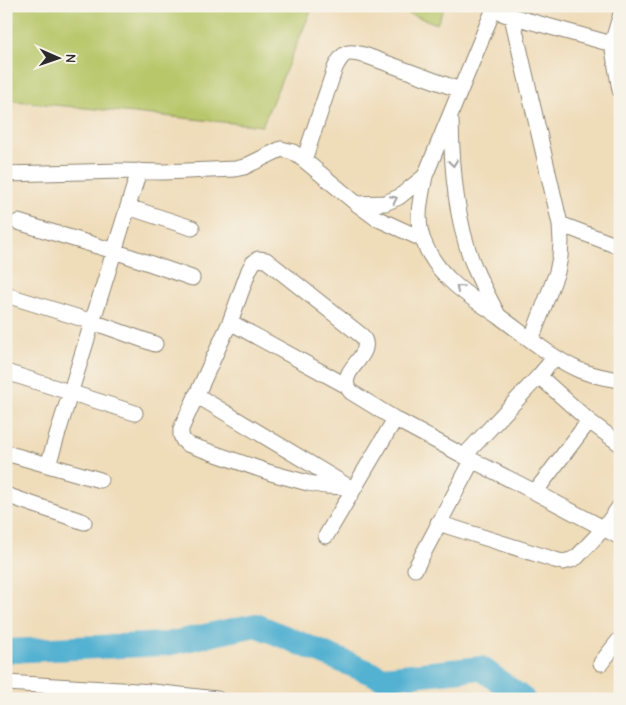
<svg xmlns="http://www.w3.org/2000/svg" width="626" height="705" font-family="'Comic Neue',sans-serif">
<style>
.green{fill:#b8c76a;stroke:#72794a}
.lines{fill:none;stroke-linecap:round;stroke-linejoin:round}
.river{stroke:#53b1d1;stroke-width:24}
.minor-casing{stroke:#8d8472;stroke-width:17}
.minor{stroke:#fff;stroke-width:15}
.oneway{stroke:#a0a0a0}
</style>
<rect width="100%" height="100%" fill="#f7f3e8"/>
<filter id="ink" filterUnits="userSpaceOnUse"><feTurbulence type="fractalNoise" baseFrequency=".02" numOctaves="2"/><feDisplacementMap in="SourceGraphic" scale="10" xChannelSelector="R" yChannelSelector="G"/><feConvolveMatrix kernelMatrix="1 2 1 2 8 2 1 2 1" color-interpolation-filters="sRGB"/></filter>
<filter id="wash" filterUnits="userSpaceOnUse"><feTurbulence type="fractalNoise" baseFrequency=".0096" numOctaves="4" result="noise"/><feDisplacementMap in="SourceGraphic" scale="20" xChannelSelector="R" yChannelSelector="G"/><feGaussianBlur stdDeviation="1.12" result="paint"/><feColorMatrix in="noise" values="0 0 0 0 0 0 0 0 0 0 0 0 0 0 0 0 0 1.4 0 .05"/><feComposite in="paint" operator="in"/></filter>
<g filter="url(#wash)">
<rect width="100%" height="100%" fill="#efdcb9"/>
<path class="green" d="M6 6H313L262 126 6 100Z
M388 6H445L437 24Z"/>
<g class="lines">
<path class="river" d="M6 651 167 644 256 625 383 678 481 668 523 699"/>
</g>
</g>
<g filter="url(#ink)">
<g class="lines">
<defs>
<path id="minor" d="M495 6 425 176C421 197 415 219 423 240 428 253 438 268 448 278 463 294 482 304 500 317 525 335 550 357 579 370 592 375 606 378 620 380
M504 14 612 44 620 43
M512 17 560 224 561 242 560 257 557 272 531 340
M620 17 612 44 620 90
M451 121C452 170 456 223 475 269 482 285 490 300 498 315
M304 160 335 68C344 50 348 51 367 56L460 90
M6 174 121 171 163 172 235 169 244 167 281 149 293 152 304 160 357 204 376 218 422 239
M357 204 385 203 399 197 425 176
M128 207 192 228
M18 222 114 251 192 278
M560 224 620 247
M6 295 93 322 155 344
M230 322 347 386
M555 357 539 376 589 421 620 444
M6 372 135 413
M196 395 349 487
M589 421 535 492 620 537
M6 453 100 480
M48 465 139 171
M348 487 325 486 308 483 271 473 187 444 183 440 181 435V429L230 322 249 270 253 263 258 259 266 260 362 336C376 354 342 367 347 386 347 387 350 391 351 392L395 419
M535 492 464 456 539 376
M6 495 84 522
M438 523 555 560 563 562 571 560 577 557 604 528 620 506
M326 536 395 419 464 456
M415 569 472 461
M601 663 620 639
M6 683 153 692 217 699"/>
</defs>
<use href="#minor" class="minor-casing"/>
<use href="#minor" class="minor"/>
</g>
<defs><path id="oneway-chevron" d="M-2-3.5L2.5 0L-2 3.5" fill="none" stroke-width="1.6" stroke-linecap="round" stroke-linejoin="round" transform="scale(1.25)"/></defs>
<g class="oneway">
<use href="#oneway-chevron" transform="translate(453 163) rotate(83)"/>
<use href="#oneway-chevron" transform="translate(394 199) rotate(-26)"/>
<use href="#oneway-chevron" transform="translate(459 288) rotate(-139)"/>
</g>
</g>
<rect width="626" height="705" fill="none" stroke="#f7f3e8" stroke-width="25"/>
<g transform="translate(58 58) rotate(92)" stroke="#f7f3e8" stroke-width="4" paint-order="stroke">
<path d="M0-4L9 19L0 12L-9 19Z" fill="#2b2b2b"/>
<text y="-8" font-size="14" font-weight="bold" text-anchor="middle" fill="#2b2b2b">N</text>
</g>
</svg>
